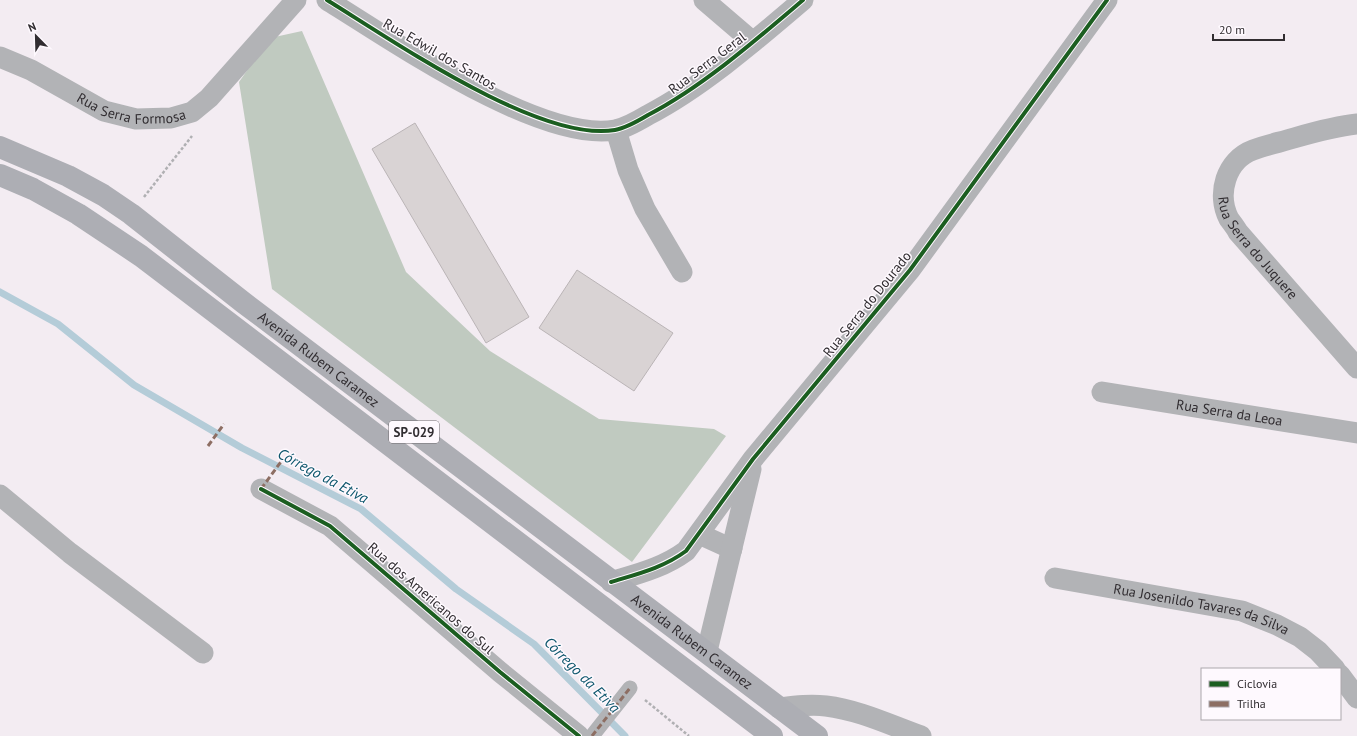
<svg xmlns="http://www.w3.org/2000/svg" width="1357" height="736" font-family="'PT Sans',sans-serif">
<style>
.forest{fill:#c0cac0}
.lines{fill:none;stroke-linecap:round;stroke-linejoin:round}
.stream{stroke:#b4ccd8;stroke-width:7}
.building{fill:#d9d3d4;stroke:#bab4b6}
.path{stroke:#b0b0b3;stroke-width:2.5;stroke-dasharray:3 2;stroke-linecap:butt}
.pedestrian{stroke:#b2b3b6;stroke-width:15}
.minor{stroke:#b2b3b6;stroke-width:21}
.trunk{stroke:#adaeb4;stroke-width:22}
.quiet{stroke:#8d6e63;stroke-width:3;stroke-dasharray:6 3;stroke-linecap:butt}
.cycleway-casing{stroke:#fef9fe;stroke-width:6}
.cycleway{stroke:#1b5e20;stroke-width:4}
.labels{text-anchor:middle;stroke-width:3;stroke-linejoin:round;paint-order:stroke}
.shield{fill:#fef9fe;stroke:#6e6a6e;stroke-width:1}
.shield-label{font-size:13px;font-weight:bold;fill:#312d31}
.street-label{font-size:14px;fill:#312d31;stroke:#fef9fe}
.water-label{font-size:15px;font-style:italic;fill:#0d566c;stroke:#fef9fe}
</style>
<rect width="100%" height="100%" fill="#f3ecf2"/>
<path class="forest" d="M302 31 406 272 490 351 599 419 714 429 726 436 632 562 272 289 239 82 270 38Z"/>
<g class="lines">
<path class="stream" d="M0 292 58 324 134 385 242 448 361 509 456 589 534 644 625 736"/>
</g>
<path class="building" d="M415 123 529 317 486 343 372 149Z
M577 270 673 333 634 391 539 328Z"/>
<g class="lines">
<path class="path" d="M144 197 192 136
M645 700 689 736"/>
<path class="pedestrian" d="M592 736 630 688"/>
<g class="minor">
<path d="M327 0C392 40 540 143 615 130 626 128 638 121 648 115 702 87 756 40 803 0"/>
<path d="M704 0 753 42"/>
<path id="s1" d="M0 57 31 70 104 111 136 119 171 118 192 112 209 98 296 0"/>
<path id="s2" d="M1357 124C1336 126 1315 132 1294 138 1281 142 1266 145 1253 150 1226 160 1216 194 1229 219 1232 223 1236 228 1238 232L1357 368"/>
<path d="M616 130 628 170 645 209 682 272"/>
<path id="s3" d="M1102 392 1357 433"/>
<path d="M261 489 330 526 500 672 579 736"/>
<path d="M0 495 70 553 203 653"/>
<path d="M699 534 732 549"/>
<path id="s4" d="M1055 578 1242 611 1277 625 1300 637 1318 651 1335 669"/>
<path d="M611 582C637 574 663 568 686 551L753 459 910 270 1107 0"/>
<path d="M707 651 751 469"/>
<path d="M1340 675 1357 698"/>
<path d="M779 708C795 706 810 704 826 706 859 710 890 725 921 736"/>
</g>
<g class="trunk">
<path id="s5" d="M0 147 68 176 103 195 131 214 244 303 817 736"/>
<path d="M0 175 33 189 78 214 141 256 772 736"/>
</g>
<path class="quiet" d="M208 446 224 424
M261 489 283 459
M592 736 630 688"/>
<defs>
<path id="cycleway" d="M327 0C392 40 540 143 615 130 626 128 638 121 648 115 702 87 756 40 803 0
M261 489 330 526 500 672 579 736
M611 582C637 574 663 568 686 551L753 459 910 270 1107 0"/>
</defs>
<use href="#cycleway" class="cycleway-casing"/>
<use href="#cycleway" class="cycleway"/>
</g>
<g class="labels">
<rect class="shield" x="389" y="421" width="50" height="22" rx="3"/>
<g class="shield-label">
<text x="414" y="437">SP-029</text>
</g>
<g class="street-label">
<text transform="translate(440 54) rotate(30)" y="5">Rua Edwil dos Santos</text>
<text transform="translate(707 63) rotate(-37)" y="5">Rua Serra Geral</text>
<text dy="5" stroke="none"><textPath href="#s1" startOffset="144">Rua Serra Formosa</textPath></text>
<text dy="5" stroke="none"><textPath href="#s2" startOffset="229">Rua Serra do Juquere</textPath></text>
<text transform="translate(867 304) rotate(-51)" y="5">Rua Serra do Dourado</text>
<text dy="5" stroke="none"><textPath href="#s5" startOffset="385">Avenida Rubem Caramez</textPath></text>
<text dy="5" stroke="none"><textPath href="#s3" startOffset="129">Rua Serra da Leoa</textPath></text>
<text transform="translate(431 598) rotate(41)" y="5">Rua dos Americanos do Sul</text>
<text dy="5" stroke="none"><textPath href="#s4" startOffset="150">Rua Josenildo Tavares da Silva</textPath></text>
<text dy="5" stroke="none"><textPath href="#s5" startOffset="853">Avenida Rubem Caramez</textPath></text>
</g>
<g class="water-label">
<text transform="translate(323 476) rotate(28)" y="5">Córrego da Etiva</text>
<text transform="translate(582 675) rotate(45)" y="5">Córrego da Etiva</text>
</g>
</g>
<rect x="1201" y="668" width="140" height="52" fill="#fef9fe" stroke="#aca7ac"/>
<rect x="1209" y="681" width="20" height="6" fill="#1b5e20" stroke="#aca7ac"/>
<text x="1237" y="688" font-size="12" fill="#312d31">Ciclovia</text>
<rect x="1209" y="701" width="20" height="6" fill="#8d6e63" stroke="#aca7ac"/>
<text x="1237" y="708" font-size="12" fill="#312d31">Trilha</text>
<g transform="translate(36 36) rotate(337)" stroke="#fef9fe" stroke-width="3" paint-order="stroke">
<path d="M0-3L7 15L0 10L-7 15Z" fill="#312d31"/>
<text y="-6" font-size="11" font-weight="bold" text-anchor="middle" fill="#312d31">N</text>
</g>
<path d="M1213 34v6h71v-6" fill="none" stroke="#312d31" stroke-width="2"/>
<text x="1219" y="34" font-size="12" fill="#312d31" stroke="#fef9fe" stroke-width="3" paint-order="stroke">20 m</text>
</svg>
